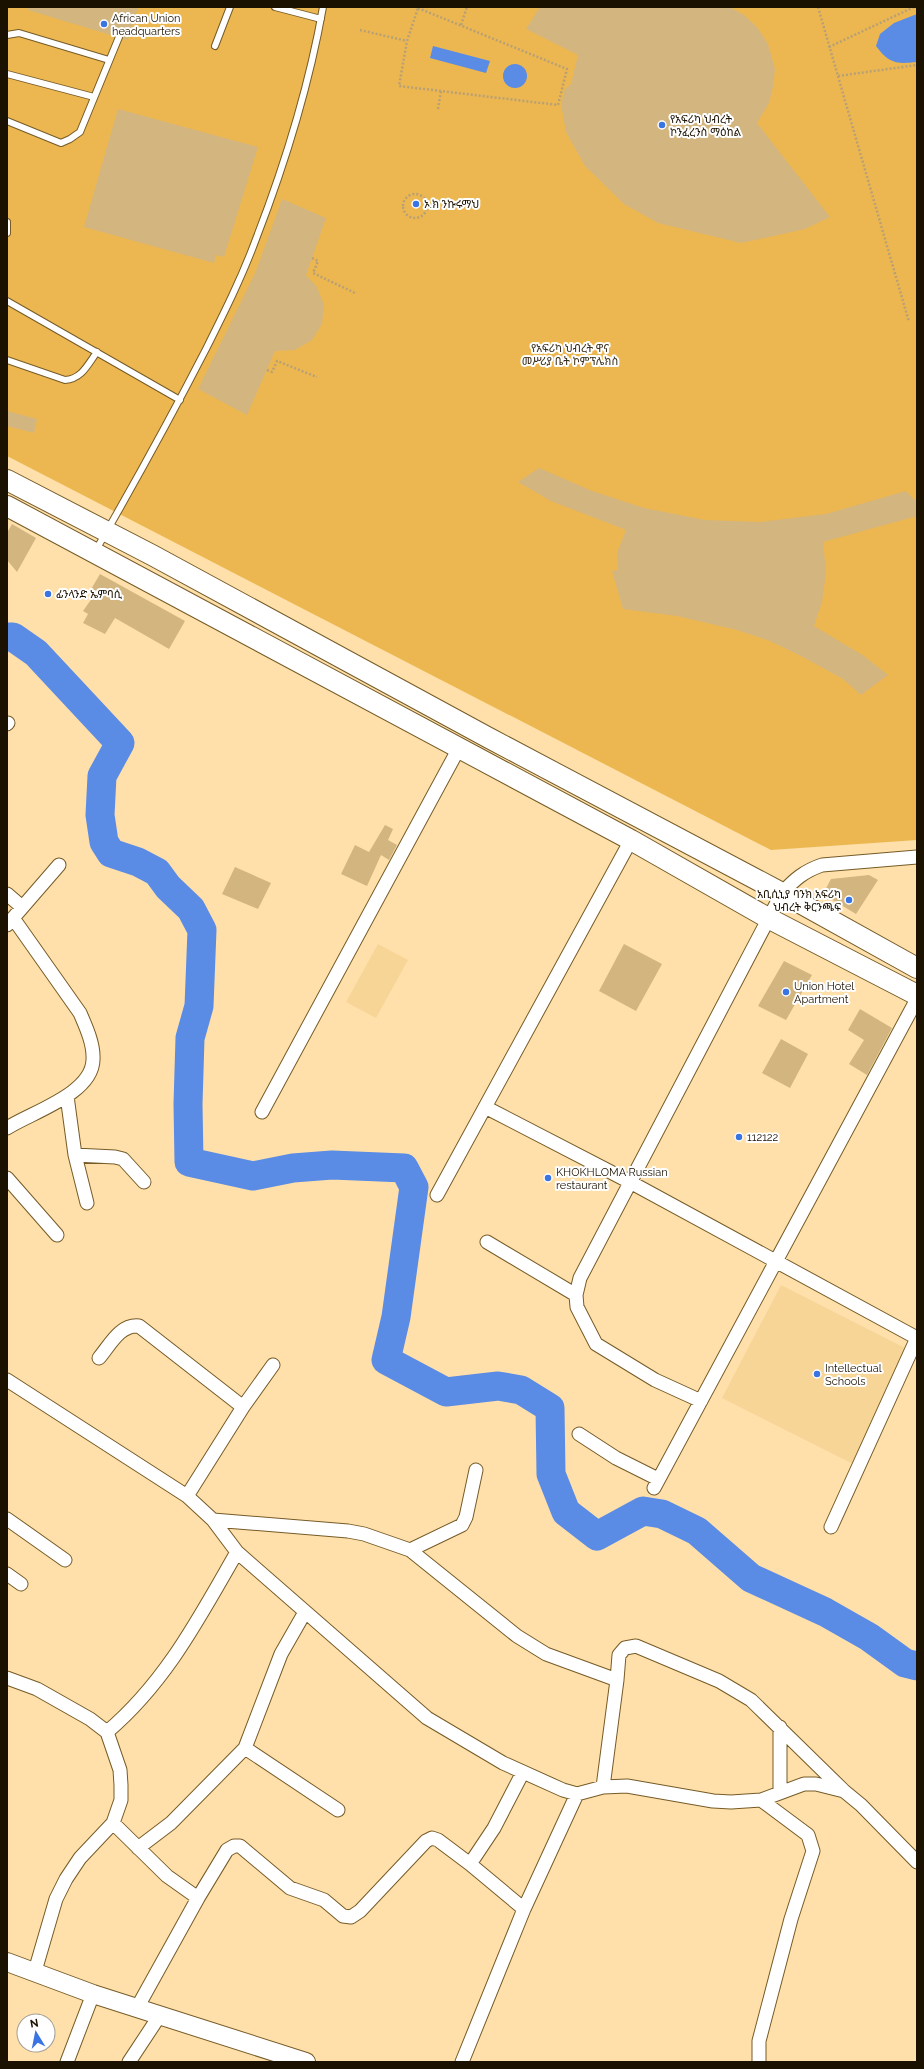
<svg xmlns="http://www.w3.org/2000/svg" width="924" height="2069" font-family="Raleway,'Noto Sans Ethiopic',sans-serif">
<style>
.built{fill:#f7d597}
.green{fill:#ecb750}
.water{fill:#5a8be5}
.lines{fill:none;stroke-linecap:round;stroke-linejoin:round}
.river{stroke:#5a8be5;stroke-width:29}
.building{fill:#d3b580}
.lane-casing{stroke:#765b27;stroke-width:8}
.street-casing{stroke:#765b27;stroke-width:15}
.secondary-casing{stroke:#765b27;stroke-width:20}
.primary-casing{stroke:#765b27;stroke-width:22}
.path{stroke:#b8a075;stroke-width:2.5;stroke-dasharray:2 2;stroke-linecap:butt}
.lane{stroke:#fff;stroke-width:6}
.street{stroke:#fff;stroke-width:13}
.secondary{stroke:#fff;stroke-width:18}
.primary{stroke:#fff;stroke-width:20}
.poi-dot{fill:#3974e3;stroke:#fff;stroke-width:1.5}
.labels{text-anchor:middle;stroke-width:4;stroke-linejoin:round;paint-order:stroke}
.poi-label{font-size:11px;fill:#1b1100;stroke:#fff;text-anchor:start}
.park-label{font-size:11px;fill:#382d1a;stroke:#fff}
</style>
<rect width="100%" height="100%" fill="#ffe0aa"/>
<path class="built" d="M378 944 408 960 376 1018 346 1002Z
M781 1285 911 1351 853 1464 722 1398Z"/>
<path class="green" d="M7 7H917V840L771 850 7 456Z"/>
<path class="water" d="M917 14V62C897 64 889 64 876 46L880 34 894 23Z
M433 46 490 61 486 73 430 58Z
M503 76a12 12 0 1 1 24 0a12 12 0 1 1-24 0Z"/>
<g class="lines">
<path class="river" d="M7 637H13L36 653 120 743 102 776 100 815 104 842 111 853 138 862 157 872 168 887 191 909 202 930 199 1006 190 1038 188 1104 189 1162 253 1176 293 1168 332 1165 404 1168 414 1187 396 1317 386 1360 446 1392 498 1386 521 1390 550 1408 551 1474 566 1512 597 1536 643 1511 662 1514 697 1531 751 1578 825 1612 869 1637 905 1663 917 1666"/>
</g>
<path class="building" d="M29 7H138L128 40 123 39 120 33H117L114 36 28 10Z
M540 7H730L744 15 757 27 768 44 775 69 773 87 769 103 757 123 830 217 805 229 741 243 658 223 624 204 585 166 566 132 561 104 565 89 571 84 578 55 526 29Z
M118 109 258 147 224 257 216 255 214 263 84 227Z
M282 199 326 218 306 275 317 287 324 305 322 324 312 340 295 350 275 351 247 415 198 389 256 271Z
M7 411 37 419 34 433 7 426Z
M539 468 592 491 644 508 705 520 760 522 826 514 906 491 917 502V516L823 542 826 572 822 602 814 626 864 656 888 675 861 695 843 679 803 657 770 641 737 630 677 616 623 609 612 571 618 570 617 553 626 530 551 501 518 482Z
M12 524 36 538 17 572 7 560V533Z
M100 574 185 621 169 649 115 618 105 634 83 623 88 614 83 611 95 594 90 591Z
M385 825 393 829 388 840 397 845 389 860 381 855 367 886 341 874 355 845 369 852Z
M235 867 271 883 258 909 222 894Z
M869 875 878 880 856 914 823 894 831 879Z
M624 944 662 964 636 1011 599 991Z
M784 961 812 975 786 1020 758 1006Z
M860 1009 892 1028 867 1075 849 1064 864 1040 848 1030Z
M781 1039 808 1054 790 1088 762 1073Z"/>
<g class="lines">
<defs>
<path id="lane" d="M275 7 321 19
M7 35 19 33 109 60
M215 46 230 7
M7 74 94 97
M7 121 61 143 70 139 80 132 119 37
M7 222V233
M7 301 180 400
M7 360 65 380C82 379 88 364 97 352
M96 550C134 484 171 417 206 349 224 313 242 277 256 239 285 164 309 86 323 7"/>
<path id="street" d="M7 724 8 723
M7 894 22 907
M7 925 59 865
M67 1096 75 1155 115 1157 123 1159 144 1182
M485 1107 630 1182 917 1338
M262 1112 459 748
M7 1128C32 1112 92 1094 93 1060 94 1044 86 1027 80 1013L13 918
M75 1155 87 1203
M7 1178 57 1235
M437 1195 631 840
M487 1242 576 1295
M99 1358C110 1345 120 1324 139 1326L243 1407 187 1496
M7 1380 187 1496 213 1520 237 1552 427 1718 503 1763 563 1790 577 1794 603 1787 627 1786 713 1801 731 1802 761 1800 804 1784H816L844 1791 861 1805 917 1862
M701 1401 655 1380 596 1344 577 1307 576 1295 580 1278 782 893C794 880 804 871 822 865L917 857
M243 1407 273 1365
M579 1434 616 1458 658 1479
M654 1488 917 999
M7 1519 65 1560
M213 1520 348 1531 364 1534 410 1550 517 1636 546 1654 617 1680 603 1787
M831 1527 917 1338
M410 1550 462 1525 466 1517 476 1470
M7 1574 21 1584
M7 1678 37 1689 90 1719 107 1732 120 1770 121 1785V1800L113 1823 80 1858 66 1879 56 1899 35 1971
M617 1680 619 1655 625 1648 636 1646 719 1681 751 1700 843 1790
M107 1732C166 1682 199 1618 237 1552
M245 1748 338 1810
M780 1792V1727
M113 1823 167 1876 198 1898 137 2008
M138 1848 171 1823 245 1748 281 1654 305 1612
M470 1864 494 1828 523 1772
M198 1898 227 1850 234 1846H240L290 1888 324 1900 343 1916 351 1917 360 1911 426 1841 432 1838 438 1840 470 1864 524 1909
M67 2062 93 1994
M129 2062 160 2015
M462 2062 524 1909 577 1794
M759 2062V2041L791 1919 813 1851 808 1835 761 1800"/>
<path id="secondary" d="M7 1962 93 1994 306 2062"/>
<path id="primary" d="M7 480 152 555 489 738 782 893 917 968
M7 506 631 840 768 918 917 995"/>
</defs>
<use href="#lane" class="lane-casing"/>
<use href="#street" class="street-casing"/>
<use href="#secondary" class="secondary-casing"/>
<use href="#primary" class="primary-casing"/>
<path class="path" d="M818 7 909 322
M418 8 567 69 558 105 399 86 407 41Z
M461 25 467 7
M360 30 407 41
M829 47 914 7
M838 76 917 65
M438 109 441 91
M403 206a12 12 0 1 1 24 0a12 12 0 1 1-24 0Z
M427 204 452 200
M312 258 318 261 313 273 355 293
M267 370 272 372 277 361 317 377"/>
<use href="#lane" class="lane"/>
<use href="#street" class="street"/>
<use href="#secondary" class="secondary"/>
<use href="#primary" class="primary"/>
</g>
<g class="poi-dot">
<circle cx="104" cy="24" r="4"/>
<circle cx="662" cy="125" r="4"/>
<circle cx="416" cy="204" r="4"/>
<circle cx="48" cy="594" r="4"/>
<circle cx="849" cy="900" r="4"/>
<circle cx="786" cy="992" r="4"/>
<circle cx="739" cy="1137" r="4"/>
<circle cx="548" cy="1178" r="4"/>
<circle cx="817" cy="1374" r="4"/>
</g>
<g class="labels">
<g class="poi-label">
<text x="112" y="22">African Union<tspan x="112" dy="13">headquarters</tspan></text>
<text x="670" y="123">የአፍሪካ ህብረት<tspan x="670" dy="13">ኮንፈረንስ ማዕከል</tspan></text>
<text x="424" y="208">ኦ.ክ ንኩሩማህ</text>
<text x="56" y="598">ፊንላንድ ኤምባሲ</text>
<text x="841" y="898" text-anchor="end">አቢሲኒያ ባንክ አፍሪካ<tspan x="841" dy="13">ህብረት ቅርንጫፍ</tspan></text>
<text x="794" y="990">Union Hotel<tspan x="794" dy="13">Apartment</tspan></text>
<text x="747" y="1141">112122</text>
<text x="556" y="1176">KHOKHLOMA Russian<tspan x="556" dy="13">restaurant</tspan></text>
<text x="825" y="1372">Intellectual<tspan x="825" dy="13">Schools</tspan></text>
</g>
<g class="park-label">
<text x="570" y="352">የአፍሪካ ህብረት ዋና<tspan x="570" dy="13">መሥሪያ ቤት ኮምፕሌክስ</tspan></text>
</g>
</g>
<rect width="924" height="2069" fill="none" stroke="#1b1100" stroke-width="16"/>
<g transform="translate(36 2033) rotate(350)"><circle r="19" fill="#ffffff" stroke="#a4a099"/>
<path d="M0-3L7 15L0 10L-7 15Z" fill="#3974e3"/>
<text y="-6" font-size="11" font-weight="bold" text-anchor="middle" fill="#1b1100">N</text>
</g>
</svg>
